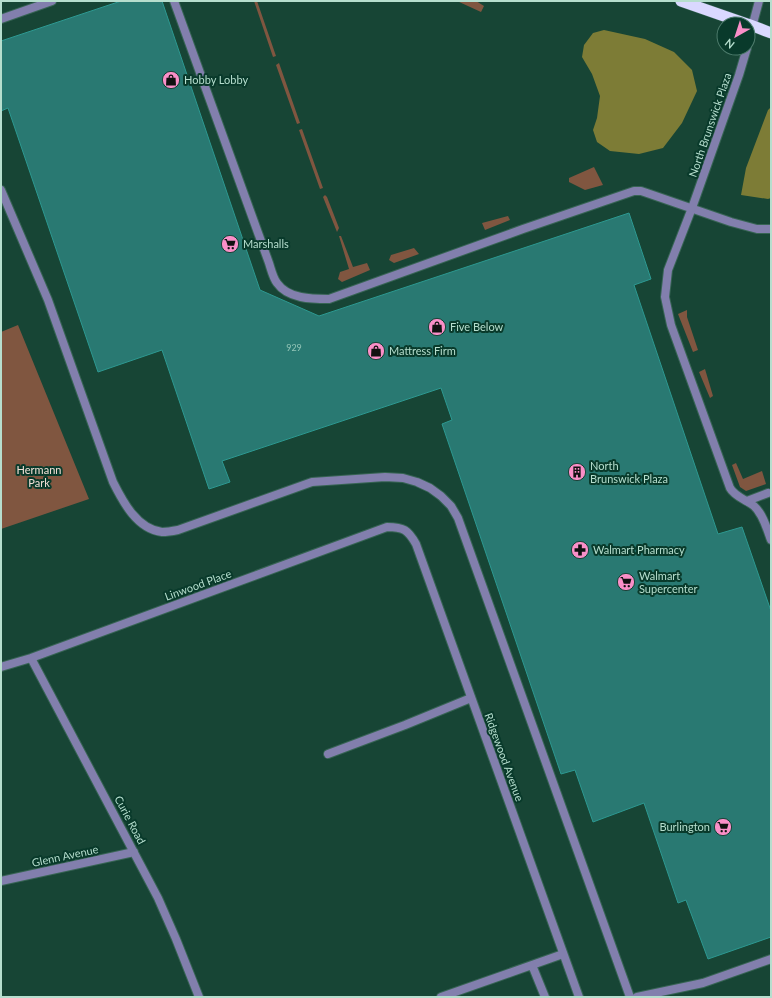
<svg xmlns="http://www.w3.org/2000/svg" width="772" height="998" font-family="Lato,sans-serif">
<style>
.green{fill:#805640}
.water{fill:#7d7c36}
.building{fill:#297972;stroke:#2d9991}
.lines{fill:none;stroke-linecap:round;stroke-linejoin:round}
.service-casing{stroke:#376454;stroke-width:10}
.minor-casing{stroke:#376454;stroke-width:10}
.trunk-casing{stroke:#376454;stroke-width:12}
.service{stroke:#827fad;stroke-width:8}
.minor{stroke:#827fad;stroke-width:8}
.trunk{stroke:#dad8ff;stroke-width:11}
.labels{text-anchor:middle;stroke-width:4;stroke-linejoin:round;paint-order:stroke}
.number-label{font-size:9px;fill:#93c5b7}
.poi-label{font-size:11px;fill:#b6dece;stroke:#093a2b;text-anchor:start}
.street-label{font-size:11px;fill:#b6dece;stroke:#093a2b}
.park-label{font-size:11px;fill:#f3e0d7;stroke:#093a2b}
</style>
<rect width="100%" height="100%" fill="#174535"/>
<path class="green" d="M254 1H257L276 56 273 57Z
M457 1H476L484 6 481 12Z
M279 63 300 123 297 124 276 65Z
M302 129 323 188 320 189 299 130Z
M594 167 603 185 585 190 569 182V178Z
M325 195 327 197 339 228 337 232 323 197Z
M508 216 510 220 485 230 482 223Z
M339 236H341L353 267 367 263 370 270 342 282 338 279 340 272 349 269Z
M414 248 419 254 394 263 389 260 391 255Z
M687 310V317L698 350 693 352 678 314Z
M18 325 89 499 1 529V332Z
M705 369 713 396 710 398 699 372Z
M736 463 743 479 762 471 766 484 746 491 740 487 732 465Z"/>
<path class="water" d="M604 30 645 39 674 52 692 70 697 91 682 123 663 148 639 154 610 151 597 142 593 130 597 118 600 96 592 74 582 57 584 45 593 33Z
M771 107V198L768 199 741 195 746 168 768 110Z"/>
<path class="building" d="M121 1H162L260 290 319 316 629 213 651 279 634 285 718 534 742 527 771 611V937L708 959 686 900 678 903 644 803 593 822 575 770 561 774 442 424 452 420 441 388 222 461 230 482 209 489 162 350 98 372 8 108 1 111V41Z"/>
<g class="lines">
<defs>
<path id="service" d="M174 1 269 263C271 269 273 278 277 283 288 299 312 299 329 299L523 229 634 191H641L647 193 731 222 757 229H771
M1 19 52 1
M1 190 48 300 113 482C123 502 137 529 162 532 167 532 173 531 178 530L312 482 385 477 403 478 417 482 430 488 441 496 451 506 458 518 630 997
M692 208 668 270 665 297 671 325 730 488C735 497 747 500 754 506 763 514 767 529 771 540
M747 501 768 493
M328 754 405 725 471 698
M532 965 545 997
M441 997 563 954
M637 997 703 983 771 959"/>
<path id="minor" d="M748 42 759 1
M692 208 739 75 747 48
M31 658 158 898 176 939 199 997
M1 667 31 658 387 527C404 527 408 530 416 544L579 997
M1 881 134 852"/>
<path id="trunk" d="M681 1 747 24
M748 24 771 33"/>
</defs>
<use href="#service" class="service-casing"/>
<use href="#minor" class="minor-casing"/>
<use href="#trunk" class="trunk-casing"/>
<use href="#service" class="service"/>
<use href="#minor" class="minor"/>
<use href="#trunk" class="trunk"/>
</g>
<defs>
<symbol id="shop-disc" viewBox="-11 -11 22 22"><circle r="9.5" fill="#fa8fc8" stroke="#093a2b"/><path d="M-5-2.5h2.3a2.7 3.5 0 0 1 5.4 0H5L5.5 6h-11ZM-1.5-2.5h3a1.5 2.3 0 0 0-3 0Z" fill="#111"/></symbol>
<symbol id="supermarket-disc" viewBox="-11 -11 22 22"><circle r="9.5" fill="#fa8fc8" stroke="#093a2b"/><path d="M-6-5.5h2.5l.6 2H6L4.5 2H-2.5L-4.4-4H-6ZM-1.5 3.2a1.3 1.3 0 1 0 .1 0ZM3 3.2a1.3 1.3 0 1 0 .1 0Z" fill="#111"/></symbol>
<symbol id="building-disc" viewBox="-11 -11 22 22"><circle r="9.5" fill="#fa8fc8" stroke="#093a2b"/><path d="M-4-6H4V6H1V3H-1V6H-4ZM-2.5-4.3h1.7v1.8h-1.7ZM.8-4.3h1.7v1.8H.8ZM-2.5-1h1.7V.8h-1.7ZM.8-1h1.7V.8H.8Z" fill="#111"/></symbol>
<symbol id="pharmacy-disc" viewBox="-11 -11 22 22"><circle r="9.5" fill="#fa8fc8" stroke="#093a2b"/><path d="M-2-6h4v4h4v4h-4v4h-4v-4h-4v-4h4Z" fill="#111"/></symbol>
</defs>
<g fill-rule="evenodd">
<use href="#shop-disc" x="161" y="70" width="20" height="20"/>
<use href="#supermarket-disc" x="220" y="234" width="20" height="20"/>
<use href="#shop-disc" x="427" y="317" width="20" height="20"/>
<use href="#shop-disc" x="366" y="341" width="20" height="20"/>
<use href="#building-disc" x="567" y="462" width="20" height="20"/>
<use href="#pharmacy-disc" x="570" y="540" width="20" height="20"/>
<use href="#supermarket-disc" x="616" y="572" width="20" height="20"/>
<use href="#supermarket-disc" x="713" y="817" width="20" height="20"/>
</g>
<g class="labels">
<g class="number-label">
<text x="294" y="351">929</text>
</g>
<g class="poi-label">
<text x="184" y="84">Hobby Lobby</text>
<text x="243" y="248">Marshalls</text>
<text x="450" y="331">Five Below</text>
<text x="389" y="355">Mattress Firm</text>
<text x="590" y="470">North<tspan x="590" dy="13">Brunswick Plaza</tspan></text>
<text x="593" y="554">Walmart Pharmacy</text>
<text x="639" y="580">Walmart<tspan x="639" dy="13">Supercenter</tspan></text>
<text x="710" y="831" text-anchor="end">Burlington</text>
</g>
<g class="street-label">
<text transform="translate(710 125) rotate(-71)" y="4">North Brunswick Plaza</text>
<text transform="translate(198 585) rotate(-20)" y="4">Linwood Place</text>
<text transform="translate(504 757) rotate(70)" y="4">Ridgewood Avenue</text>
<text transform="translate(130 820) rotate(62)" y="4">Curie Road</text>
<text transform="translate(65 856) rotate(-12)" y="4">Glenn Avenue</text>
</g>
<g class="park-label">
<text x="39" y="474">Hermann<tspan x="39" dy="13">Park</tspan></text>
</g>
</g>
<rect width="772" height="998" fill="none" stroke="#b6dece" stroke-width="4"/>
<g transform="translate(736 36) rotate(219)"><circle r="19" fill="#093a2b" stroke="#4e7c6c"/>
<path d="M0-3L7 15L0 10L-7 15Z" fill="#fa8fc8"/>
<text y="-6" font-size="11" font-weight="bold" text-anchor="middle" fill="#b6dece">N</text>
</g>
</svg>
